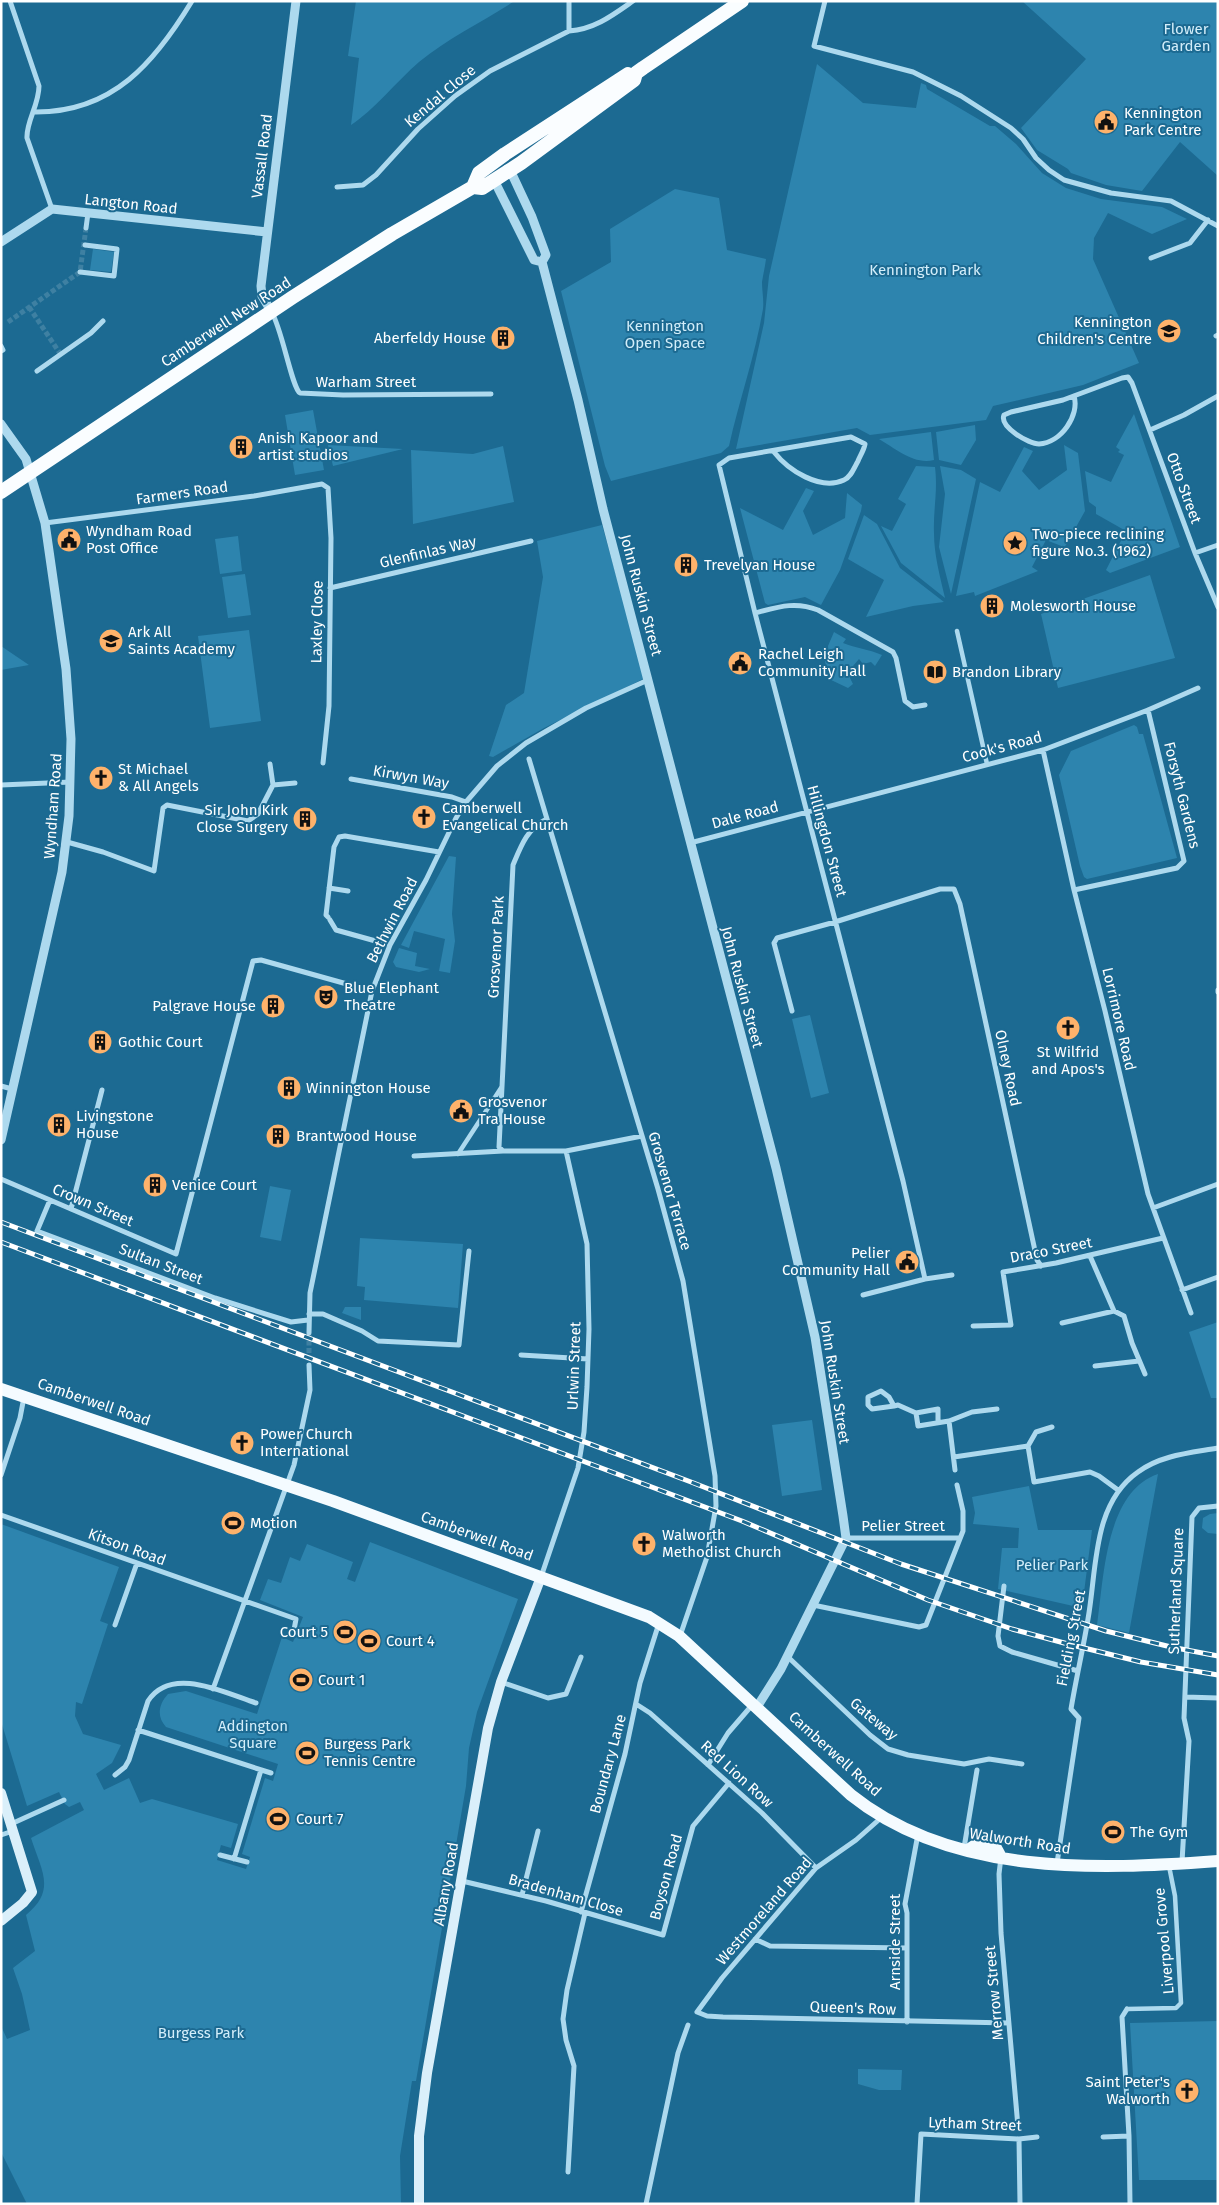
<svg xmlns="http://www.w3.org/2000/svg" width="1219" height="2205" font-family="'Fira Sans',sans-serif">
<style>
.green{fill:#2d84ae}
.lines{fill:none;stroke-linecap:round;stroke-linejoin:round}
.minor-tunnel{stroke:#3e80a2;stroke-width:5;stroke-dasharray:5 2.5;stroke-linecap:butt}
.pedestrian{stroke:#add9ee;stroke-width:4.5}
.minor{stroke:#add9ee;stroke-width:5}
.tertiary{stroke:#add9ee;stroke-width:9}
.secondary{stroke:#daeffa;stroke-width:10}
.primary{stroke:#f4fbff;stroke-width:12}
.trunk{stroke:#fafdff;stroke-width:14}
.rail-casing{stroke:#fff;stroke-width:5}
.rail{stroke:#1c6a92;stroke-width:3;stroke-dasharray:9;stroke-linecap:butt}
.labels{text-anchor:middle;stroke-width:4;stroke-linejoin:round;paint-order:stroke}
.park-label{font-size:15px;fill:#d3eefa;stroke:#1c6a92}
.street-label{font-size:15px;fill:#fff;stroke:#1c6a92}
.poi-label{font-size:15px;fill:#fff;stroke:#1c6a92;text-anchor:start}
</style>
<rect width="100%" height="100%" fill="#1c6a92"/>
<path class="green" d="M356 1H513V2C482 22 448 38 419 62 397 81 373 111 351 125L359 58 348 56Z
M1022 1H1218V176L1180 142 1142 191 1106 185 1071 173 1068 169 1037 150 1021 128 1086 59Z
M817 64 863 103 916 108 921 83 926 85 927 89 990 126H995L1016 144 1042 173 1066 188 1101 199 1162 207 1187 219 1152 234 1108 213 1094 238 1093 259 1139 363 1083 385 993 406 986 420 870 435 857 428 736 449 764 323 769 276Z
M675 189 719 198 727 250 766 259C765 267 763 275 762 282 762 291 764 300 763 309 755 356 739 401 729 446L721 453 611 481 605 466 561 291 611 262 610 229Z
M93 249 114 252 111 272 90 270Z
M313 410 324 470 295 475 285 415Z
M1134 414 1180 547 1110 573 1106 570 1126 531 1096 514V507L1089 502 1085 471 1111 482 1124 455 1118 452 1120 450 1116 447Z
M975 425 976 440 961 465 939 460 936 432Z
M931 432 934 460C914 465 896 449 879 439Z
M328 445 403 449 333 466Z
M1064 445 1078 453 1085 511 1066 545 1064 547 1046 540 1032 567 1038 571 975 596 974 592 956 596 980 482 1000 492 1024 447 1033 451 1022 471 1039 490 1067 470Z
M503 446 514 502 413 524 411 450 473 454Z
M916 466 935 467C938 492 933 510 934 533 934 555 940 576 945 598L901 563 881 526 892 531 906 504 898 499Z
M940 466 961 470 976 479 951 594 939 547 945 494Z
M806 488 814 491 803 511 813 535 845 518 847 493 862 505 861 511 840 570 821 605 805 597 768 605 765 603 740 508 783 530Z
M864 515 877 524 900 568 944 602 913 606 866 617 884 580 848 559Z
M602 525 645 678 544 728 493 757 489 756 506 705 524 693 543 577 537 541Z
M238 536 242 571 220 574 215 539Z
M245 574 251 615 228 618 222 577Z
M1150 575 1175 658 1058 688 1041 614Z
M249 630 261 721 210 728 198 636Z
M834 632 846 639 843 643C856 648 868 649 882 655L875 666 871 662 863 664 859 659 853 666 857 671 851 672 850 678 853 684 848 688 829 679 824 657 829 656 828 646Z
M1 646 29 665 1 670Z
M1134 725 1137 727 1139 734H1143L1177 858 1087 879 1084 877 1080 866 1059 775 1071 751Z
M449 856 456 857 452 914 455 941 450 973 439 971 445 939 414 931 409 948 401 945Z
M399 948 417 953 415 966 430 969 419 972 396 967 393 962Z
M810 1015 829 1093 811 1098 792 1019Z
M270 1186 291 1190 281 1241 260 1237Z
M360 1238 463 1244 458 1308 364 1300 365 1287 357 1286Z
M345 1307H361V1320L342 1313Z
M1218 1322V1398H1211L1189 1332Z
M812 1420 822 1490 782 1496 772 1425Z
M1158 1474 1129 1633 1097 1625C1104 1578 1105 1492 1158 1474Z
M1029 1486 1038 1530H1092L1082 1608 998 1589 1002 1548H1018L1019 1528 973 1524 975 1513 972 1497Z
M1218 1513V1534L1208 1533 1202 1528 1203 1518 1210 1514Z
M1 1524 119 1567 100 1621 108 1624 82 1704 76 1702 75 1716 83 1734 121 1745 112 1763 96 1774 104 1790 129 1778 140 1803 152 1799 238 1824 231 1848 221 1845 217 1860 246 1869 250 1857 242 1854 265 1778 273 1781 278 1764 166 1727C156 1716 159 1704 168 1694L186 1691 257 1714 282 1637 293 1642 303 1617 260 1600 268 1579 281 1583 290 1557 300 1561 307 1544 353 1562 347 1579 355 1582 370 1542 518 1599 477 1712 469 1748 466 1786 416 2081H412L400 2156 401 2204H27L1 2152V2026L7 2039 30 2030 22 1994 13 1968 35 1951 26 1915C57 1890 41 1870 31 1838L84 1810 80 1802 69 1807 65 1804 59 1792 27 1806 1 1721Z
M1218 2021V2180H1139L1130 2023Z
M858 2069 902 2070 901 2090H879L858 2084Z"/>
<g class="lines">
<path class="minor-tunnel" d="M29 307 61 355
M8 322 80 272 86 228
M309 1333V1365"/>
<path class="pedestrian" d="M957 631 987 764
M458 1154 501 1088
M1127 2009 1176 2008 1181 2003 1175 1896 1169 1866"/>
<path class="minor" d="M10 1 39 86C39 105 26 122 27 138L52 209
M569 1V31
M825 1 814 46 913 72 961 96 1011 128 1023 139 1036 158 1049 170 1064 180 1111 193 1171 201 1218 226
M34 112C113 113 155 62 192 1
M337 187 363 185 376 175 418 129 455 96 490 71 569 31C595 29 613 15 633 1
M86 228 88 213
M1151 258 1190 243 1208 220
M80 272 114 276 117 249 85 245
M272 313C282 329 292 388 300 393L343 395 491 394
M1216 336 1218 335
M1 346 3 350 1 351
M37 371 91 333 103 321
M1074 396C1080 415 1061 443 1039 444 1029 444 999 427 1004 415L1011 412 1063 400 1122 378 1128 377 1132 383 1195 553 1218 607
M1150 430 1184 415 1218 396
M774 452C788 470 820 491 844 480 851 477 854 468 858 461 860 456 864 450 865 444L851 437 729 458 719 465 755 613 903 1181 925 1279
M45 523 254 496 322 484 328 488 331 538 329 706 323 763
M1195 553 1218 545
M330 588 531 541
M755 613C778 607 795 601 818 610L893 652 896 658 905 701 913 707 925 705
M1043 750 1074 890 1105 1011 1148 1194 1191 1313
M529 759 658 1189 683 1281 715 1476 716 1506 707 1557 680 1636
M351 779 452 797 466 802
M1 785 71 782
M273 785 295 783
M545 820C527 829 521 846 513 865L499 1147 503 1151H566L642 1136
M67 842 103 852 154 871 163 808 167 805 248 821 258 814 273 785 270 764
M690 843 1043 750 1148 710 1198 688
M329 888 348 891
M1074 890 1177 868 1184 861 1148 710
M328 917 326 915 334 847 339 837 345 836 439 852
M330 920 336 930 390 945
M1218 990V992
M792 1011 774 943 777 938 835 922 940 889H954L960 904 970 950 1037 1260 1041 1266
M1 1086 12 1089
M414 1156 503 1151
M1 1179 176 1254 253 961 261 960 372 991
M50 1200 37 1231 215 1298 291 1322 308 1320
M1153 1208 1218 1184
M71 1209 102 1090
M1090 1256 1114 1311
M1182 1290 1218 1277
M863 1295 925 1279 952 1275
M309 1314H323L362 1331 378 1341 459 1345 469 1251
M1062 1323 1114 1311 1124 1316 1132 1343 1145 1374
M973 1326 1011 1325 1003 1272 1056 1263 1163 1238
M309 1333 310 1293 372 991 390 945 426 880 456 818 466 802 497 766 526 743 586 708 648 680
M521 1355 588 1359
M1095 1366 1139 1361
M894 1406 889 1397 881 1391 868 1397V1405L872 1409 894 1406 898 1405 916 1413 918 1426 949 1421 955 1470
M916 1413 938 1409V1422
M949 1421 972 1412 997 1409
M1028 1446 1036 1432 1052 1427
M954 1457 1028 1446 1034 1482 1090 1472 1099 1476 1118 1490
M1 1475 20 1418 24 1397
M1 1515 296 1619 294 1630
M846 1538H960
M541 1577 578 1468 584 1432 587 1387 589 1329 587 1244 566 1151
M1004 1586 998 1636 1000 1646 1012 1652 1078 1671
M813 1605 919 1627 926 1625 963 1531V1511L957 1485
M115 1625 137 1563
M788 1657 870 1735 888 1749 908 1755 964 1764 989 1759 1022 1764
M501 1682 548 1698 566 1694 581 1657
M213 1689 294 1465 310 1390 309 1365
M1185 1697 1218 1698
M636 1704 650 1713 762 1813 816 1868
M138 1730 271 1773
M708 1765 728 1733 753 1704
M115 1775 125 1767 129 1760 148 1701C171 1665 225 1693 256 1703
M882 1817 856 1840 816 1868 722 1978 697 2012 707 2016 723 2017 1009 2023
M11 1824 64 1800
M1 1835 13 1831
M964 1848 977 1770
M220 1855 247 1862
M1001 1857 999 1874 1001 1933 1018 2127
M234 1859 261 1770
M1182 1862 1189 1741 1184 1718 1192 1517 1199 1508 1218 1506
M1057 1863 1079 1718 1071 1709C1076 1679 1083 1649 1088 1619 1097 1569 1092 1504 1138 1472 1161 1455 1190 1453 1218 1448
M462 1881 546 1901 663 1935 693 1826 729 1783
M522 1895 538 1831
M581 1912 625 1754 640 1683 659 1623
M755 1939 770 1946 907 1948
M1127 2009 1122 2017 1129 2136 1130 2204
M907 2022V1913L905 1904 918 1834
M1103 2137 1129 2136
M1019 2139 1020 2204
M568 2172 574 2066 566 2040 563 2019 567 1990 585 1913
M646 2204 678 2053 688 2025
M917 2204 921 2134 1019 2139 1037 2137"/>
<path class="tertiary" d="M507 169 510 170 532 217 546 255 542 262 578 400 603 509 776 1168 815 1337 843 1516 846 1538 781 1669 757 1707
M494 180 534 260 542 262
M1 242 52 209 267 232
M271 311 262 296 261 286 296 1
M1 424 26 459 45 523 66 669 71 739 69 816 62 872 1 1140"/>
<path class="secondary" d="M1 1793 32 1892 23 1903 1 1921
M419 2204V2136L427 2073 488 1728 501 1682 541 1577"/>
<path class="primary" d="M1 1389 333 1501 649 1617 679 1636 851 1795C952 1876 1096 1870 1218 1861
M968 1850 980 1842 995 1846 1001 1857"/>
<path class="trunk" d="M473 187 479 173 505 154 628 74
M1 492 293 297 392 234 473 187 482 188 521 163 634 80 636 73 643 68 742 1"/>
<defs>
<path id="rail" d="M1 1222 691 1482 901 1564 1106 1631 1171 1647 1218 1656
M1 1242 742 1521 928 1600 1012 1629 1068 1644 1141 1662 1218 1675"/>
</defs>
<use href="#rail" class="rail-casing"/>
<use href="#rail" class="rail"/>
</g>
<defs>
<symbol id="civic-disc" viewBox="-11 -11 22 22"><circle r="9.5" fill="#feb26b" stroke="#1c6a92"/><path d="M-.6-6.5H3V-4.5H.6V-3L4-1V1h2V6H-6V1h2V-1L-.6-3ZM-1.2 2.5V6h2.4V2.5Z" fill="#111"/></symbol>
<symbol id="school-disc" viewBox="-11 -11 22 22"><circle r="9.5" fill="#feb26b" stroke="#1c6a92"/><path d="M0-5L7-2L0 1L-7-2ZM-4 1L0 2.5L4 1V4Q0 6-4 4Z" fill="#111"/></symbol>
<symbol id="building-disc" viewBox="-11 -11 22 22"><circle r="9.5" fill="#feb26b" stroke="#1c6a92"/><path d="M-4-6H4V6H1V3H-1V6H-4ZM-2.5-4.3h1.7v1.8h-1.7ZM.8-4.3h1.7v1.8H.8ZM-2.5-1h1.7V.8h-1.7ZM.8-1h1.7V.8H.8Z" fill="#111"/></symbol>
<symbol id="sight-disc" viewBox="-11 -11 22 22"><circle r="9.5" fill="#feb26b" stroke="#1c6a92"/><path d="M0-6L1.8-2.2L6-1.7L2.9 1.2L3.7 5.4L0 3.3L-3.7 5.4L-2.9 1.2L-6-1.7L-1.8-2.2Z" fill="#111"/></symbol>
<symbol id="library-disc" viewBox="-11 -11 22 22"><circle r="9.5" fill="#feb26b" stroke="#1c6a92"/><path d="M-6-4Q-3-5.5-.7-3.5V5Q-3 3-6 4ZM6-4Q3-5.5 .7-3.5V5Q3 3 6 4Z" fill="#111"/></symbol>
<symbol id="church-disc" viewBox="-11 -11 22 22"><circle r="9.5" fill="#feb26b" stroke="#1c6a92"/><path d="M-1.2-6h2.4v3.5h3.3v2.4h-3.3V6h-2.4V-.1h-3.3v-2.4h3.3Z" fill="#111"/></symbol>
<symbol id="theatre-disc" viewBox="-11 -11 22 22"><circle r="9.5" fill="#feb26b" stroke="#1c6a92"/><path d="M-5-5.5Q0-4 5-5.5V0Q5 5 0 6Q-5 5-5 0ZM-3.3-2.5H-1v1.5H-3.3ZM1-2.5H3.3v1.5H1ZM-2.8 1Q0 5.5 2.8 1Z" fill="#111"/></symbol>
<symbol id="stadium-disc" viewBox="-11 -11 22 22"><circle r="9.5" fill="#feb26b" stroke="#1c6a92"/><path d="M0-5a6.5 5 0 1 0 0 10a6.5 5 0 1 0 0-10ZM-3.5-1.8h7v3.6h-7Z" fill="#111"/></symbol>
</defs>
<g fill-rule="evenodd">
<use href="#civic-disc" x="1092" y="108" width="28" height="28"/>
<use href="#school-disc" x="1155" y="317" width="28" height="28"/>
<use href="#building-disc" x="489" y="324" width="28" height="28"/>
<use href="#building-disc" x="227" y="433" width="28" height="28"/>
<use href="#civic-disc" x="55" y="526" width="28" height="28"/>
<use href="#sight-disc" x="1001" y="529" width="28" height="28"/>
<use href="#building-disc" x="672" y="551" width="28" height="28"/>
<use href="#building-disc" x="978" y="592" width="28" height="28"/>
<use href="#school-disc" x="97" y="627" width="28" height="28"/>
<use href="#civic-disc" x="726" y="649" width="28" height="28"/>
<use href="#library-disc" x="921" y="658" width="28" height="28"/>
<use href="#church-disc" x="87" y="764" width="28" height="28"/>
<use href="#church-disc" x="410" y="803" width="28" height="28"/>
<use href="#building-disc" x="291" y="805" width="28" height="28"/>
<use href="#theatre-disc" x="312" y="983" width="28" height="28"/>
<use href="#building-disc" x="259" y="992" width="28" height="28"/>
<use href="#church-disc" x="1054" y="1014" width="28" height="28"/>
<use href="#building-disc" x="86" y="1028" width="28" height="28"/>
<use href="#building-disc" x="275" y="1074" width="28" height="28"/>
<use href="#civic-disc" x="447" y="1097" width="28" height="28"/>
<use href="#building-disc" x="45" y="1111" width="28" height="28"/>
<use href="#building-disc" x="264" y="1122" width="28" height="28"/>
<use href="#building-disc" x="141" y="1171" width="28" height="28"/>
<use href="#civic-disc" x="893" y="1248" width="28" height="28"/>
<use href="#church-disc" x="228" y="1429" width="28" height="28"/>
<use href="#stadium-disc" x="219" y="1509" width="28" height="28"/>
<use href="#church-disc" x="630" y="1530" width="28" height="28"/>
<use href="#stadium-disc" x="331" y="1618" width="28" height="28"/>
<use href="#stadium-disc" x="355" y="1627" width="28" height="28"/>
<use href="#stadium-disc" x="287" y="1666" width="28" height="28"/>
<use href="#stadium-disc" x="293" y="1739" width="28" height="28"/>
<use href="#stadium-disc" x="264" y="1805" width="28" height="28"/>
<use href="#stadium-disc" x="1099" y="1818" width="28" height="28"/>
<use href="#church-disc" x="1173" y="2077" width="28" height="28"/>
</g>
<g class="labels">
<g class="park-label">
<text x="1186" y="34">Flower<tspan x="1186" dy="17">Garden</tspan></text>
<text x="925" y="275">Kennington Park</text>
<text x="665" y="331">Kennington<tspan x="665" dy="17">Open Space</tspan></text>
<text x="1052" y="1570">Pelier Park</text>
<text x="253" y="1731">Addington<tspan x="253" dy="17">Square</tspan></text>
<text x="201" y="2038">Burgess Park</text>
</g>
<g class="street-label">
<text transform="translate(440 96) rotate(-40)" y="5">Kendal Close</text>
<text transform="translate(262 156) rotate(-83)" y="5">Vassall Road</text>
<text transform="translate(131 204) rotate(6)" y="5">Langton Road</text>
<text transform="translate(226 322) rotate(-33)" y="5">Camberwell New Road</text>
<text x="366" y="387">Warham Street</text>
<text transform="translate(1184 488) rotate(70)" y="5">Otto Street</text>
<text transform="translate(182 493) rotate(-8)" y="5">Farmers Road</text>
<text transform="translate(428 552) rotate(-13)" y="5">Glenfinlas Way</text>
<text transform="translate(641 595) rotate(75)" y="5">John Ruskin Street</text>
<text transform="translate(317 622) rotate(-89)" y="5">Laxley Close</text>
<text transform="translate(1002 747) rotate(-15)" y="5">Cook's Road</text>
<text transform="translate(411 777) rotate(10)" y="5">Kirwyn Way</text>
<text transform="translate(1182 795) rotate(76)" y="5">Forsyth Gardens</text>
<text transform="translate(53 806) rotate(-86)" y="5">Wyndham Road</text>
<text transform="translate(745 815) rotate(-15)" y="5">Dale Road</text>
<text transform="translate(827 841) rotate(75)" y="5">Hillingdon Street</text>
<text transform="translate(392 920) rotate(-63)" y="5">Bethwin Road</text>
<text transform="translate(496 947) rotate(-87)" y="5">Grosvenor Park</text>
<text transform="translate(742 987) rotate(75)" y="5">John Ruskin Street</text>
<text transform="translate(1119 1019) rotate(77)" y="5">Lorrimore Road</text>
<text transform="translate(1008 1068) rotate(78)" y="5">Olney Road</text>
<text transform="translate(670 1191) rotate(74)" y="5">Grosvenor Terrace</text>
<text transform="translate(93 1205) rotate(23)" y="5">Crown Street</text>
<text transform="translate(1051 1250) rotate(-11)" y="5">Draco Street</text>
<text transform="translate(161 1264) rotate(21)" y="5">Sultan Street</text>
<text transform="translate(574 1366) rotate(-88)" y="5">Urlwin Street</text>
<text transform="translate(835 1382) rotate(81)" y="5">John Ruskin Street</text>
<text transform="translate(94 1402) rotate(19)" y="5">Camberwell Road</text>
<text x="903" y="1531">Pelier Street</text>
<text transform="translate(477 1536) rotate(20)" y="5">Camberwell Road</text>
<text transform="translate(127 1547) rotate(20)" y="5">Kitson Road</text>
<text transform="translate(1176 1591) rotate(-88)" y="5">Sutherland Square</text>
<text transform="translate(1071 1638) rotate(-79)" y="5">Fielding Street</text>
<text transform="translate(874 1719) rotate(40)" y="5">Gateway</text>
<text transform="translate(835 1754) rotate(42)" y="5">Camberwell Road</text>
<text transform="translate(608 1764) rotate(-75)" y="5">Boundary Lane</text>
<text transform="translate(737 1774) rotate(42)" y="5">Red Lion Row</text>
<text transform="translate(1020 1841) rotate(9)" y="5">Walworth Road</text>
<text transform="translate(666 1877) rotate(-75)" y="5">Boyson Road</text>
<text transform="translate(446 1884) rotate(-80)" y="5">Albany Road</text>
<text transform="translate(566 1895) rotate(16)" y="5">Bradenham Close</text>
<text transform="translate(764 1911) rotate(-49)" y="5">Westmoreland Road</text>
<text transform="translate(1164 1941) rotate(-95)" y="5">Liverpool Grove</text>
<text transform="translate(895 1942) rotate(-90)" y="5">Arnside Street</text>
<text transform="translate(994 1993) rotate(-95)" y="5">Merrow Street</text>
<text transform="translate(853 2008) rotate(2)" y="5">Queen's Row</text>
<text transform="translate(975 2124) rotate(2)" y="5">Lytham Street</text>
</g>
<g class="poi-label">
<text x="1124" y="118">Kennington<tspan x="1124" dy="17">Park Centre</tspan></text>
<text x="1152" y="327" text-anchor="end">Kennington<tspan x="1152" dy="17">Children's Centre</tspan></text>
<text x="486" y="343" text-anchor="end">Aberfeldy House</text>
<text x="258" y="443">Anish Kapoor and<tspan x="258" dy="17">artist studios</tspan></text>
<text x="86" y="536">Wyndham Road<tspan x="86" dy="17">Post Office</tspan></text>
<text x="1032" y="539">Two-piece reclining<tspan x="1032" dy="17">figure No.3. (1962)</tspan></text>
<text x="704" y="570">Trevelyan House</text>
<text x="1010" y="611">Molesworth House</text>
<text x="128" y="637">Ark All<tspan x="128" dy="17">Saints Academy</tspan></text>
<text x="758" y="659">Rachel Leigh<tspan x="758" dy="17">Community Hall</tspan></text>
<text x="952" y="677">Brandon Library</text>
<text x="118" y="774">St Michael<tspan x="118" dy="17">&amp; All Angels</tspan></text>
<text x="442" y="813">Camberwell<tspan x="442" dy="17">Evangelical Church</tspan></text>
<text x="288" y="815" text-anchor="end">Sir John Kirk<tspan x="288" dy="17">Close Surgery</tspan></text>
<text x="344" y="993">Blue Elephant<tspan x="344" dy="17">Theatre</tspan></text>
<text x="256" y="1011" text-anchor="end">Palgrave House</text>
<text x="118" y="1047">Gothic Court</text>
<text x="1068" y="1057" text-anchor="middle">St Wilfrid<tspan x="1068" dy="17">and Apos's</tspan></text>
<text x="306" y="1093">Winnington House</text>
<text x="478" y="1107">Grosvenor<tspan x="478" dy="17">Tra House</tspan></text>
<text x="76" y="1121">Livingstone<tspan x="76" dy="17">House</tspan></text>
<text x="296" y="1141">Brantwood House</text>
<text x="172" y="1190">Venice Court</text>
<text x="890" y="1258" text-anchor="end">Pelier<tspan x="890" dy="17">Community Hall</tspan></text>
<text x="260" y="1439">Power Church<tspan x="260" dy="17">International</tspan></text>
<text x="250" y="1528">Motion</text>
<text x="662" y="1540">Walworth<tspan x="662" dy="17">Methodist Church</tspan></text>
<text x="328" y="1637" text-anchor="end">Court 5</text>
<text x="386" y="1646">Court 4</text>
<text x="318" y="1685">Court 1</text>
<text x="324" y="1749">Burgess Park<tspan x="324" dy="17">Tennis Centre</tspan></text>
<text x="296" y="1824">Court 7</text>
<text x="1130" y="1837">The Gym</text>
<text x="1170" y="2087" text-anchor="end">Saint Peter's<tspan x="1170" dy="17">Walworth</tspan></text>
</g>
</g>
<rect width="1219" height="2205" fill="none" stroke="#ffffff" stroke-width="5"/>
</svg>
